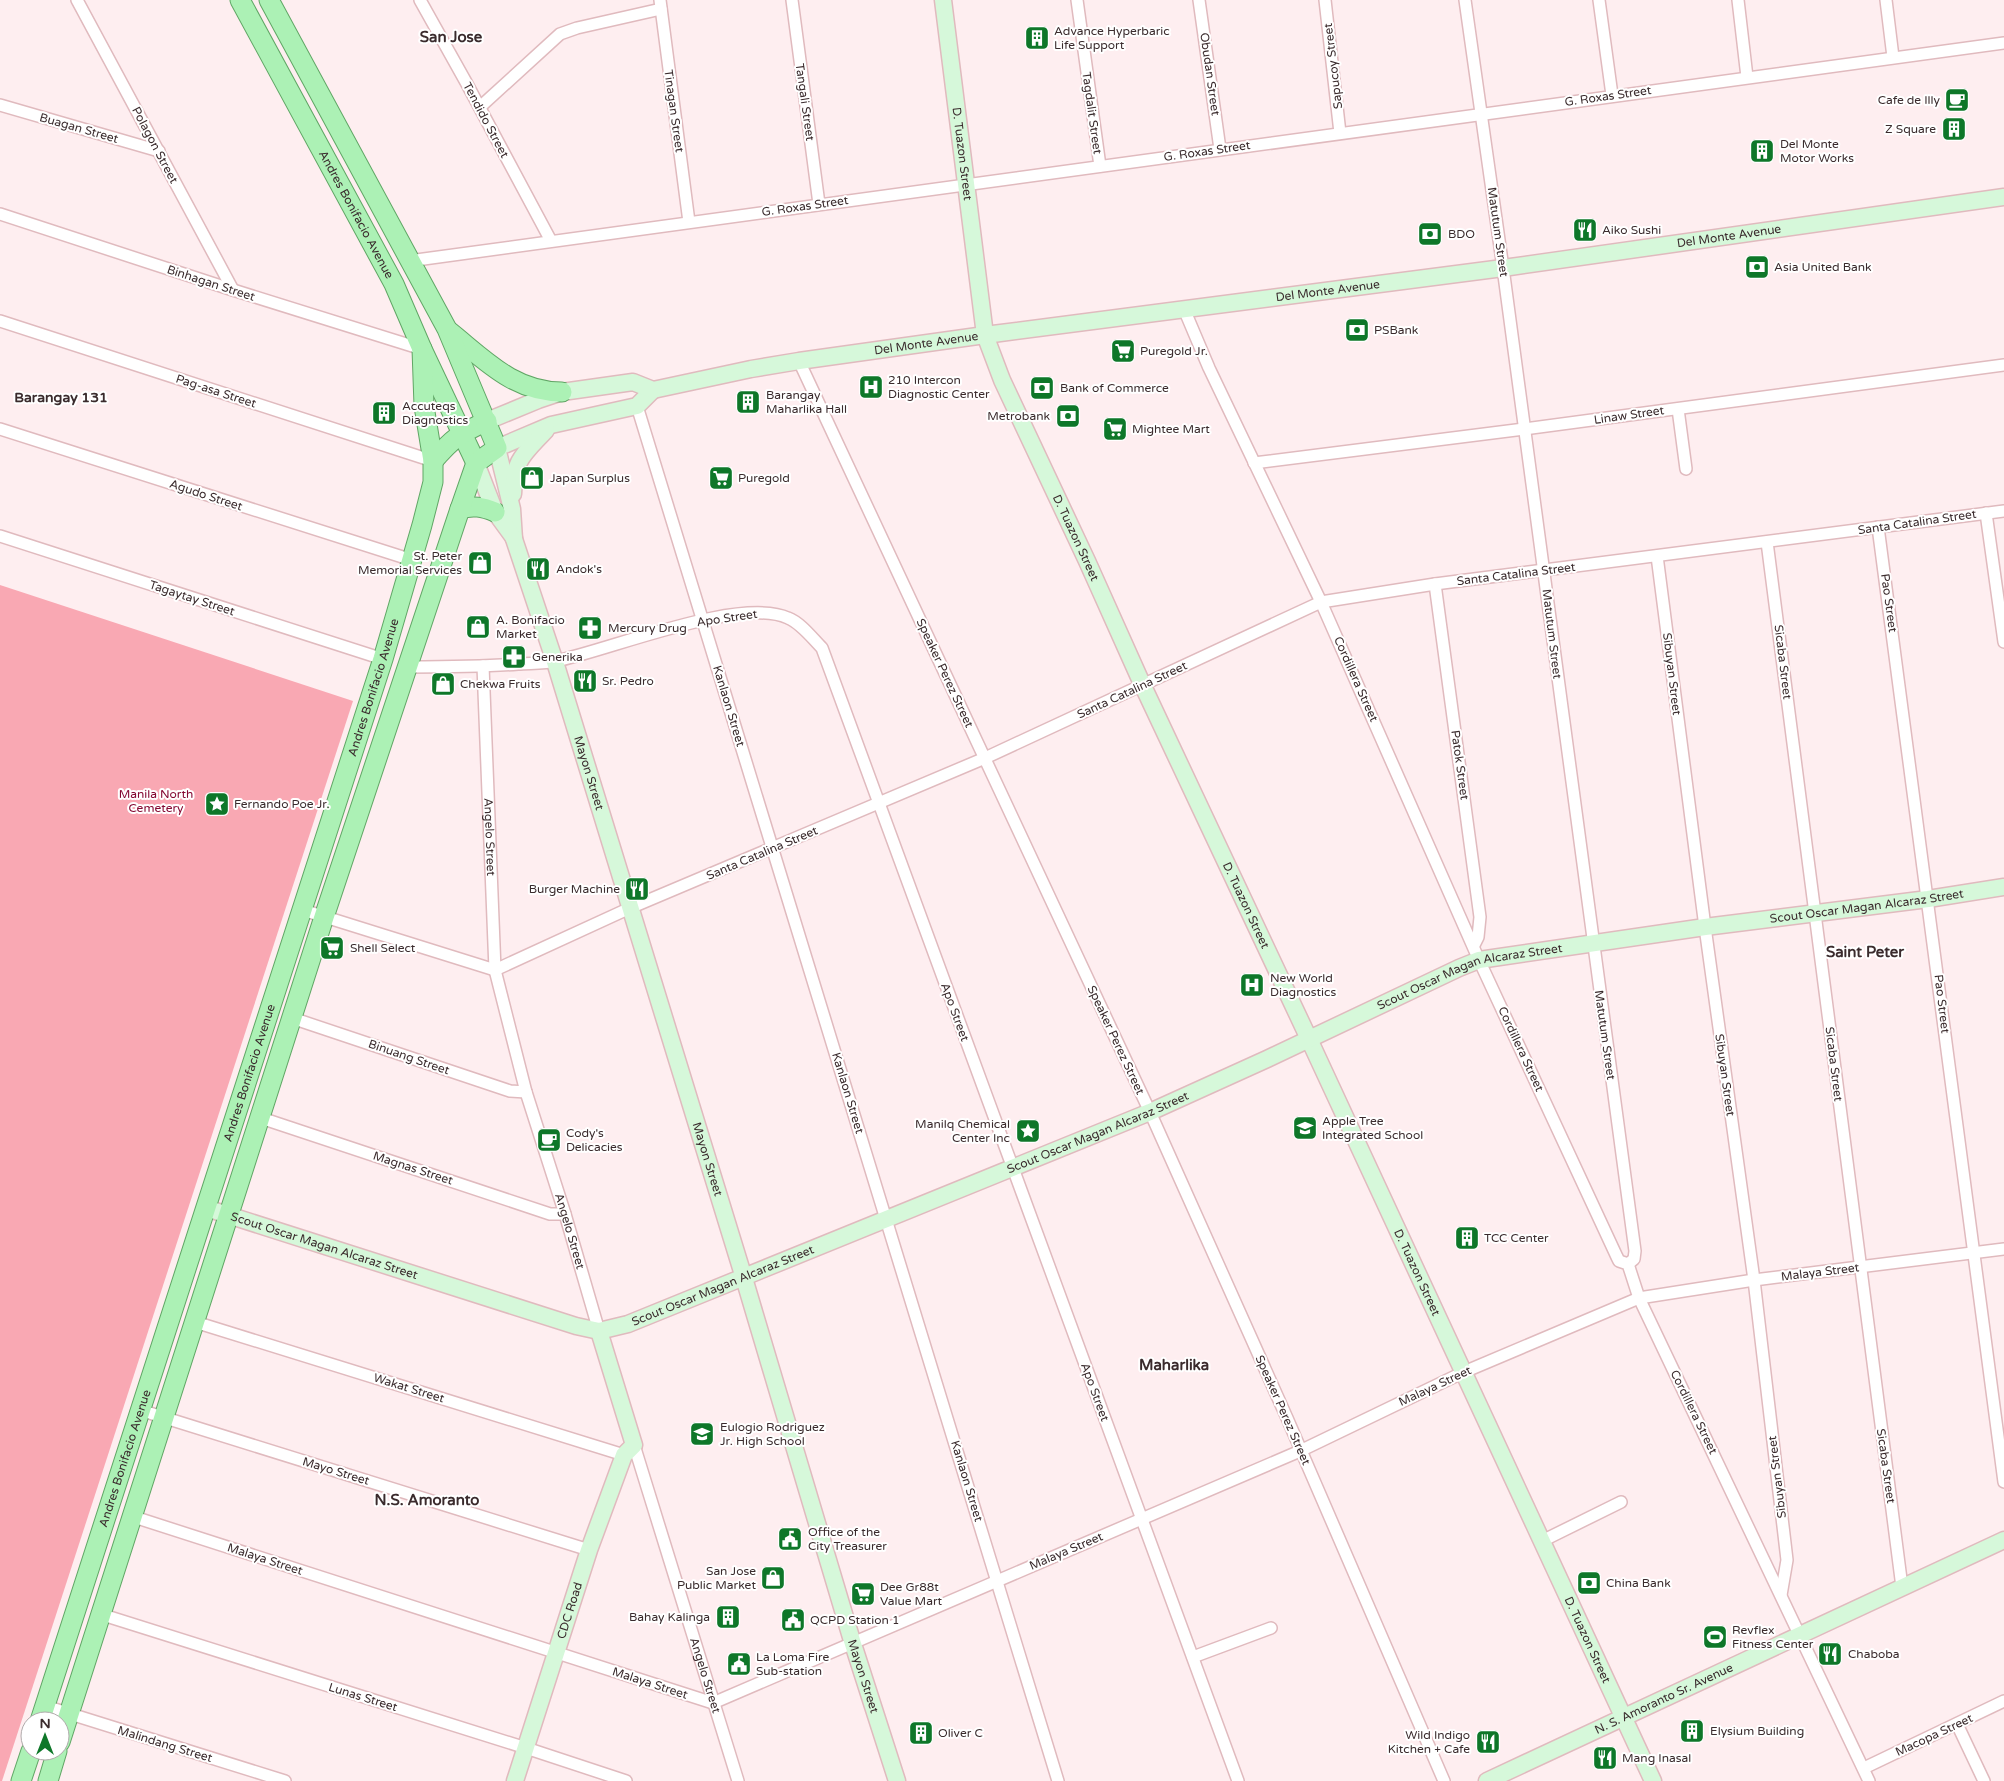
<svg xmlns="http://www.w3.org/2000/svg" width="2004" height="1781" font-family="'Varela Round',sans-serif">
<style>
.green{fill:#f9a8b3}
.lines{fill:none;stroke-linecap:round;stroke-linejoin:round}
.street-casing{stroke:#e0babe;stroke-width:14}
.secondary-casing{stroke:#e0babe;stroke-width:19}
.primary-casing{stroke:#60a665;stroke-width:21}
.street{stroke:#fff;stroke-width:11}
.secondary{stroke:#d6f8da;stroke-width:16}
.primary{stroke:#acf1b5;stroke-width:19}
.labels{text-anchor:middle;stroke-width:4;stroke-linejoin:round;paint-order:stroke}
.poi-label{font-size:12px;fill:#3a2b2d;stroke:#fff;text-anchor:start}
.street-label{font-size:12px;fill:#3a2b2d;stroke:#fff}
.park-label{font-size:12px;fill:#840832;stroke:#fff}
.neighbourhood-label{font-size:14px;font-weight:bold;fill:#3a2b2d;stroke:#fff}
.quarter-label{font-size:15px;font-weight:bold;fill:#3a2b2d;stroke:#fff}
</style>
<rect width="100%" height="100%" fill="#feeef0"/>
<path class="green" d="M0 585 353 701 2 1781H0Z"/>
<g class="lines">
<defs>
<g id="street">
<path d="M77 0 233 290"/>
<path d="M420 0 467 84 551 241"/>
<path d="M660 0 689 222"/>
<path d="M792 0 819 204"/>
<path d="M1077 0 1100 166"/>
<path d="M1199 0 1220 149"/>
<path d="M1325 0 1340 133"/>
<path d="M1465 0 1503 268 1635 1251 1634 1259 1628 1264"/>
<path d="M1599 0 1612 95"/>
<path d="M1738 0 1747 77"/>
<path d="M1886 0 1893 57"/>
<path d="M0 105 159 151"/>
<path d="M480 107 560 34 577 28 661 9"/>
<path d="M0 214 233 290 422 349"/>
<path d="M409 261 2004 43"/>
<path d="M1184 309 1209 368 1321 602 1479 960 1617 1257 1619 1261 1628 1264 1639 1298 1869 1781"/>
<path d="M0 321 433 461"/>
<path d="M799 361 1150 1112 1287 1418 1444 1781"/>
<path d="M637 406 1058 1781"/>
<path d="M1678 409 1686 469"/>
<path d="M0 429 412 560"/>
<path d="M1254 463 1524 429 2004 365"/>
<path d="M1986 513 2004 642"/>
<path d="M1878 527 2004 1482"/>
<path d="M0 536 383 659"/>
<path d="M1767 542 1902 1587"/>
<path d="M1657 556 1705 927 1754 1280 1787 1560 1781 1595"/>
<path d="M1435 584 1480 917 1478 937 1474 945"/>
<path id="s1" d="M483 666 495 970 526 1092 565 1214 599 1331"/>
<path d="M408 667C445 667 482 667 518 664 530 663 544 664 556 661 610 650 740 596 788 618 801 623 812 638 822 648L1238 1781"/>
<path d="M303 910 495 970 630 908 985 758 1321 602 1435 584 2004 511"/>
<path d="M292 1018 510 1091 526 1092"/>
<path d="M261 1118 550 1214H565"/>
<path d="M195 1322 624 1455"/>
<path d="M140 1410 589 1550"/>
<path id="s2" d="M634 1445 738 1781"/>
<path d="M131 1516 713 1703 1300 1451 1464 1372 1639 1298 1754 1280 2004 1249"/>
<path d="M1542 1541 1621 1502"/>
<path d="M100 1614 526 1748 626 1781"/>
<path d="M1193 1657 1271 1628"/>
<path d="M45 1706 285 1781"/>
<path d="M1957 1724 1984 1781"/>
<path d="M1864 1768 2004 1701"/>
</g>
<g id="secondary">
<path id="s3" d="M943 0 985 335 1002 380 1087 561 1143 686 1309 1039 1653 1781"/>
<path id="s4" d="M653 390 637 406 551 425 497 448 512 509 514 539 555 662 744 1278 853 1644 897 1781"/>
<path id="s5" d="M487 421 538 400 562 392 633 382 653 390 751 369 799 361 985 335 1503 268 2004 197"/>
<path d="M476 463 495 512 514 538"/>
<path d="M513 494C514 459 523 455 546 430"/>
<path id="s6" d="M206 1208 576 1326 599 1331 628 1324 1150 1112 1267 1059 1459 968 1479 960 1705 927 1928 899 2004 887"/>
<path id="s7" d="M515 1781 589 1550 624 1455 634 1445 599 1331"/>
<path id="s8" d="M1487 1781 2004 1540"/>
</g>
<g id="primary">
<path id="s9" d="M240 0 394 284 422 349 476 463"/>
<path d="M450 332C485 360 514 392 562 392"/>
<path d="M433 461C453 438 459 434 487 421"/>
<path d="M460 509C473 505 483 507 495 512"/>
<path id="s10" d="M40 1721 383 659 422 525 433 482V461L424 406 422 349"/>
<path d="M60 1742 324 917 460 509 476 463 497 448 447 329 269 0"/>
<path d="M21 1781 31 1751"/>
<path d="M48 1781 57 1751"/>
</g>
</defs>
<use href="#street" class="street-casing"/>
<use href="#secondary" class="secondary-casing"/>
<use href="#primary" class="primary-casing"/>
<use href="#street" class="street"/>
<use href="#secondary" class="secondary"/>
<use href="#primary" class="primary"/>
</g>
<defs>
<symbol id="building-square" viewBox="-11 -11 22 22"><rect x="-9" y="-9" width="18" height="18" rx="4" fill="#0e7729" stroke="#fff"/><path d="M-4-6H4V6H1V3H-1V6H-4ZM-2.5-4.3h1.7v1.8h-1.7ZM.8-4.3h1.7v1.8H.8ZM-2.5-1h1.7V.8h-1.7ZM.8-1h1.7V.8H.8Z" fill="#fff"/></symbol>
<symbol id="cafe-square" viewBox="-11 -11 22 22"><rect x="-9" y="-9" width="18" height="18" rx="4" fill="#0e7729" stroke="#fff"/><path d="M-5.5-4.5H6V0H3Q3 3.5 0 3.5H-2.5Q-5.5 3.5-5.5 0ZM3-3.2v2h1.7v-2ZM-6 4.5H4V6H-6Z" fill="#fff"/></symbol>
<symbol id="restaurant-square" viewBox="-11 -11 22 22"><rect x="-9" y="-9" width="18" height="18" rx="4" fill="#0e7729" stroke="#fff"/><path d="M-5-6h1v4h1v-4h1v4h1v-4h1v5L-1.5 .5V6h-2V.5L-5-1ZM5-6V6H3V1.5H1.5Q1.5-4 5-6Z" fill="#fff"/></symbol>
<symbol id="bank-square" viewBox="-11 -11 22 22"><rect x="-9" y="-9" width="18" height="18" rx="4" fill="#0e7729" stroke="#fff"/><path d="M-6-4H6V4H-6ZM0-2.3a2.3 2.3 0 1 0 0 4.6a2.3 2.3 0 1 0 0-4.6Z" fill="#fff"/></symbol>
<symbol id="supermarket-square" viewBox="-11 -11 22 22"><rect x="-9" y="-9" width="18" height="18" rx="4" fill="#0e7729" stroke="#fff"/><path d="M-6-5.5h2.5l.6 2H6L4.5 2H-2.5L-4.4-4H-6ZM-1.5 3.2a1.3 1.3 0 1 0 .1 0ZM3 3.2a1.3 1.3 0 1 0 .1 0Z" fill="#fff"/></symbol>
<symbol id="hospital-square" viewBox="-11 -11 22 22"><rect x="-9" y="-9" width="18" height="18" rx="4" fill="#0e7729" stroke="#fff"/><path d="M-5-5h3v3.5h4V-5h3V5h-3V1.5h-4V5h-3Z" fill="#fff"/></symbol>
<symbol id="shop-square" viewBox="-11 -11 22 22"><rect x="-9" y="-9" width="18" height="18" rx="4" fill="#0e7729" stroke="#fff"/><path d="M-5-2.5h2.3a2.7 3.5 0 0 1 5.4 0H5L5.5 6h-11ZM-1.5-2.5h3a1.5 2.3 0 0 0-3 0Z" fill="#fff"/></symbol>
<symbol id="pharmacy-square" viewBox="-11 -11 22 22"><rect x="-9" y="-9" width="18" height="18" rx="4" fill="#0e7729" stroke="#fff"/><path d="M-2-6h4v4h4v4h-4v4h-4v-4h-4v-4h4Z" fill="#fff"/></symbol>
<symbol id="sight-square" viewBox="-11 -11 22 22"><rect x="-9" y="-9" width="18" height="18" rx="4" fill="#0e7729" stroke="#fff"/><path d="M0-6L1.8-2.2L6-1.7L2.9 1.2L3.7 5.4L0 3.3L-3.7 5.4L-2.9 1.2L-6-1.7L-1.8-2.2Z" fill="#fff"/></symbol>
<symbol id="school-square" viewBox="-11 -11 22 22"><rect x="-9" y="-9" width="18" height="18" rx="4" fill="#0e7729" stroke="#fff"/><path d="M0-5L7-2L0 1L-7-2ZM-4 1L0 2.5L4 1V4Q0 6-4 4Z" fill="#fff"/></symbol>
<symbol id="civic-square" viewBox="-11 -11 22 22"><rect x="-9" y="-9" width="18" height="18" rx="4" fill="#0e7729" stroke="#fff"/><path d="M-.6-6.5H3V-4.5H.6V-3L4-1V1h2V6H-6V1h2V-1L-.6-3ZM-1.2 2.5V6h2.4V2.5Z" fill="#fff"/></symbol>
<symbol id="stadium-square" viewBox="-11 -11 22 22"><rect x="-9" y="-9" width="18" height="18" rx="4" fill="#0e7729" stroke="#fff"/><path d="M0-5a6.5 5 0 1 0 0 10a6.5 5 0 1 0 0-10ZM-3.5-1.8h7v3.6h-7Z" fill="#fff"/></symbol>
</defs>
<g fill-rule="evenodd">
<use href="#building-square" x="1023" y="24" width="28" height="28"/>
<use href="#cafe-square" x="1943" y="86" width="28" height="28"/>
<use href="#building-square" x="1940" y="115" width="28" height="28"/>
<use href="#building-square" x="1748" y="137" width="28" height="28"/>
<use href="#restaurant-square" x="1571" y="216" width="28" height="28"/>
<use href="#bank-square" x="1416" y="220" width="28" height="28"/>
<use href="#bank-square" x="1743" y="253" width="28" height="28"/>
<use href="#bank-square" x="1343" y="316" width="28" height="28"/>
<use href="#supermarket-square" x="1109" y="337" width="28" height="28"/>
<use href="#hospital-square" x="857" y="373" width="28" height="28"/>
<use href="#bank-square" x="1028" y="374" width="28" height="28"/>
<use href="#building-square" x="734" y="388" width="28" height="28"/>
<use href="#building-square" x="370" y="399" width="28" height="28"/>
<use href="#bank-square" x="1054" y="402" width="28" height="28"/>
<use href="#supermarket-square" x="1101" y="415" width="28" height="28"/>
<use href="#shop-square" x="518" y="464" width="28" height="28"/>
<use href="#supermarket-square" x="707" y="464" width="28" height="28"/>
<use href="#shop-square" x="466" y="549" width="28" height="28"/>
<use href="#restaurant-square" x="524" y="555" width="28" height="28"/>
<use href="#shop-square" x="464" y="613" width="28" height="28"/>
<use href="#pharmacy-square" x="576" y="614" width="28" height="28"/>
<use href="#pharmacy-square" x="500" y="643" width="28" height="28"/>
<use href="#restaurant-square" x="571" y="667" width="28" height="28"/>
<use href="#shop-square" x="429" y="670" width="28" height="28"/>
<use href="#sight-square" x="203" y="790" width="28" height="28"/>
<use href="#restaurant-square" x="623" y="875" width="28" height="28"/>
<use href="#supermarket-square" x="318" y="934" width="28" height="28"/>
<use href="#hospital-square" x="1238" y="971" width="28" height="28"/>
<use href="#school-square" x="1291" y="1114" width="28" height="28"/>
<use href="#sight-square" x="1014" y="1117" width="28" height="28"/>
<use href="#cafe-square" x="535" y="1126" width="28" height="28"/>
<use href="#building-square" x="1453" y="1224" width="28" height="28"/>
<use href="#school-square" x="688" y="1420" width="28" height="28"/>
<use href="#civic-square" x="776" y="1525" width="28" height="28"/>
<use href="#shop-square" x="759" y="1564" width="28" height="28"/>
<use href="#bank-square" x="1575" y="1569" width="28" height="28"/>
<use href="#supermarket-square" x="849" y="1580" width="28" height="28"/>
<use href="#building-square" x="714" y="1603" width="28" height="28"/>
<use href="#civic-square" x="779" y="1606" width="28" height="28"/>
<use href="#stadium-square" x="1701" y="1623" width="28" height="28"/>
<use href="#restaurant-square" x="1816" y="1640" width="28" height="28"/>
<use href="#civic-square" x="725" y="1650" width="28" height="28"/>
<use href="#building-square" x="1678" y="1717" width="28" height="28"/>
<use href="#building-square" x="907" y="1719" width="28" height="28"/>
<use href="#restaurant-square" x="1474" y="1728" width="28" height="28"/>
<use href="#restaurant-square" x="1591" y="1744" width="28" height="28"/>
</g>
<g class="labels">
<g class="poi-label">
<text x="1054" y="35">Advance Hyperbaric<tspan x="1054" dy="14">Life Support</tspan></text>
<text x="1940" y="104" text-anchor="end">Cafe de Illy</text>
<text x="1936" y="133" text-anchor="end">Z Square</text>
<text x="1780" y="148">Del Monte<tspan x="1780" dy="14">Motor Works</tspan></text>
<text x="1602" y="234">Aiko Sushi</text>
<text x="1448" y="238">BDO</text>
<text x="1774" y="271">Asia United Bank</text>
<text x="1374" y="334">PSBank</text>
<text x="1140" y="355">Puregold Jr.</text>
<text x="888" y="384">210 Intercon<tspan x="888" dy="14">Diagnostic Center</tspan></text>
<text x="1060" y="392">Bank of Commerce</text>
<text x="766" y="399">Barangay<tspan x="766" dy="14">Maharlika Hall</tspan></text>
<text x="402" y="410">Accuteqs<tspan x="402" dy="14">Diagnostics</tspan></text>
<text x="1050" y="420" text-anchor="end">Metrobank</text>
<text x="1132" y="433">Mightee Mart</text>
<text x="550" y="482">Japan Surplus</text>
<text x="738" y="482">Puregold</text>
<text x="462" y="560" text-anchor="end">St. Peter<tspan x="462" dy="14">Memorial Services</tspan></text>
<text x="556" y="573">Andok's</text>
<text x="496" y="624">A. Bonifacio<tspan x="496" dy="14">Market</tspan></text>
<text x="608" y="632">Mercury Drug</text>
<text x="532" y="661">Generika</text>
<text x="602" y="685">Sr. Pedro</text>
<text x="460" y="688">Chekwa Fruits</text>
<text x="234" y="808">Fernando Poe Jr.</text>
<text x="620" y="893" text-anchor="end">Burger Machine</text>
<text x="350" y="952">Shell Select</text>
<text x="1270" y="982">New World<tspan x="1270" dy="14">Diagnostics</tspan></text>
<text x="1322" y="1125">Apple Tree<tspan x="1322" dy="14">Integrated School</tspan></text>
<text x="1010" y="1128" text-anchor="end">Manilq Chemical<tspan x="1010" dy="14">Center Inc</tspan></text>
<text x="566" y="1137">Cody's<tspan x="566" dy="14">Delicacies</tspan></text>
<text x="1484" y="1242">TCC Center</text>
<text x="720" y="1431">Eulogio Rodriguez<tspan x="720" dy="14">Jr. High School</tspan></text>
<text x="808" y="1536">Office of the<tspan x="808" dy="14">City Treasurer</tspan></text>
<text x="756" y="1575" text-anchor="end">San Jose<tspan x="756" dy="14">Public Market</tspan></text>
<text x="1606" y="1587">China Bank</text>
<text x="880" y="1591">Dee Gr88t<tspan x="880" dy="14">Value Mart</tspan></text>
<text x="710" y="1621" text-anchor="end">Bahay Kalinga</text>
<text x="810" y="1624">QCPD Station 1</text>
<text x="1732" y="1634">Revflex<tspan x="1732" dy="14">Fitness Center</tspan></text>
<text x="1848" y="1658">Chaboba</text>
<text x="756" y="1661">La Loma Fire<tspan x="756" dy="14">Sub-station</tspan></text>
<text x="1710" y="1735">Elysium Building</text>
<text x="938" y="1737">Oliver C</text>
<text x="1470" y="1739" text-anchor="end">Wild Indigo<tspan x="1470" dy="14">Kitchen + Cafe</tspan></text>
<text x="1622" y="1762">Mang Inasal</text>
</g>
<g class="street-label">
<text transform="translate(1333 66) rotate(-97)" y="4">Sapucoy Street</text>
<text transform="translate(1210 74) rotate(82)" y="4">Obudan Street</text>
<text transform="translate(1608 96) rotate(-8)" y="4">G. Roxas Street</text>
<text transform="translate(805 102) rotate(82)" y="4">Tangali Street</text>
<text transform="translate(674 111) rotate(82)" y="4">Tinagan Street</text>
<text transform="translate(1092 113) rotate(82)" y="4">Tagdalit Street</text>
<text transform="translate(486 120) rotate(62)" y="4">Tendido Street</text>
<text transform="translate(79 128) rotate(16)" y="4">Buagan Street</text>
<text transform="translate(155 145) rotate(62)" y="4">Polagon Street</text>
<text transform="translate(1207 151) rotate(-8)" y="4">G. Roxas Street</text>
<text dy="4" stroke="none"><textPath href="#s3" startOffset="155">D. Tuazon Street</textPath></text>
<text transform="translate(805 206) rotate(-8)" y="4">G. Roxas Street</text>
<text dy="4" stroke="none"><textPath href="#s9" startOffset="244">Andres Bonifacio Avenue</textPath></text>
<text transform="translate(1498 232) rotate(82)" y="4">Matutum Street</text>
<text dy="4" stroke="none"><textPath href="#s5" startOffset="1261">Del Monte Avenue</textPath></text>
<text transform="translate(211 283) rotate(18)" y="4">Binhagan Street</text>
<text dy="4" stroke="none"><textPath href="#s5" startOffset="856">Del Monte Avenue</textPath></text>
<text dy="4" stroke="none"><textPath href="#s5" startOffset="451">Del Monte Avenue</textPath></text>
<text transform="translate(216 391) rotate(18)" y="4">Pag-asa Street</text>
<text transform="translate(1629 415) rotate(-8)" y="4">Linaw Street</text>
<text transform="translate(206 495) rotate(18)" y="4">Agudo Street</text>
<text transform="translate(1917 522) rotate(-8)" y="4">Santa Catalina Street</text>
<text dy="4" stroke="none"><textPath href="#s3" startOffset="560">D. Tuazon Street</textPath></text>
<text transform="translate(1516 574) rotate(-7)" y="4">Santa Catalina Street</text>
<text transform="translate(192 598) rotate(18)" y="4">Tagaytay Street</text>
<text transform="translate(1889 603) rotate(82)" y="4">Pao Street</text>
<text transform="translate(727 618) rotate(-8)" y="4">Apo Street</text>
<text transform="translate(1552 634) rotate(83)" y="4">Matutum Street</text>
<text transform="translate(1783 662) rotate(83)" y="4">Sicaba Street</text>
<text transform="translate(945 673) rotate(65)" y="4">Speaker Perez Street</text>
<text transform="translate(1672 674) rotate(83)" y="4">Sibuyan Street</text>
<text transform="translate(1356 679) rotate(66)" y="4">Cordillera Street</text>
<text dy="4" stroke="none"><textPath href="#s10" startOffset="1086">Andres Bonifacio Avenue</textPath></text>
<text transform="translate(1132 690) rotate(-25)" y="4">Santa Catalina Street</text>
<text transform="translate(729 706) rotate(73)" y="4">Kanlaon Street</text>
<text transform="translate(1460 765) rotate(82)" y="4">Patok Street</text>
<text dy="4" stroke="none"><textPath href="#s4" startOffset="508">Mayon Street</textPath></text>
<text dy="4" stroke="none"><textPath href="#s1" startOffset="171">Angelo Street</textPath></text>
<text transform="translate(762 853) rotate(-23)" y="4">Santa Catalina Street</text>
<text dy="4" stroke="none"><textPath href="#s3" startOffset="965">D. Tuazon Street</textPath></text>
<text dy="4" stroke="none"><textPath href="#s6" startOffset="1759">Scout Oscar Magan Alcaraz Street</textPath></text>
<text dy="4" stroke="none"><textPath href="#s6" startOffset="1354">Scout Oscar Magan Alcaraz Street</textPath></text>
<text transform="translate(1942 1004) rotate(83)" y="4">Pao Street</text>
<text transform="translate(955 1012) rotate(70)" y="4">Apo Street</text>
<text transform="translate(1605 1035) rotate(82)" y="4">Matutum Street</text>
<text transform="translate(1116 1040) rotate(65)" y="4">Speaker Perez Street</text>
<text transform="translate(1521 1049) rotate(65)" y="4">Cordillera Street</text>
<text transform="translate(409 1057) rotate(19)" y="4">Binuang Street</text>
<text transform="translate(1834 1064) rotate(83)" y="4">Sicaba Street</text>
<text dy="4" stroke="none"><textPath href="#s10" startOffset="681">Andres Bonifacio Avenue</textPath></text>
<text transform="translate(1725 1075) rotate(82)" y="4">Sibuyan Street</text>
<text transform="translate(848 1093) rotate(73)" y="4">Kanlaon Street</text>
<text dy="4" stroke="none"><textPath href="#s6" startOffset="949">Scout Oscar Magan Alcaraz Street</textPath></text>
<text dy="4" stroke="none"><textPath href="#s4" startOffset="912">Mayon Street</textPath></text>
<text transform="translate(413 1168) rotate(18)" y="4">Magnas Street</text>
<text dy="4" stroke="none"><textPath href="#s1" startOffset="576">Angelo Street</textPath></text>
<text dy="4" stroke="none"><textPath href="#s6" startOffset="124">Scout Oscar Magan Alcaraz Street</textPath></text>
<text transform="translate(1820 1272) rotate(-7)" y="4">Malaya Street</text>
<text dy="4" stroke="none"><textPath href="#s3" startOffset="1370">D. Tuazon Street</textPath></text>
<text dy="4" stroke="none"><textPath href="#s6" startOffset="544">Scout Oscar Magan Alcaraz Street</textPath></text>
<text transform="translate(1435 1386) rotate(-25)" y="4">Malaya Street</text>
<text transform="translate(409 1388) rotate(17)" y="4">Wakat Street</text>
<text transform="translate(1095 1392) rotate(70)" y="4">Apo Street</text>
<text transform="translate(1283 1410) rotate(66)" y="4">Speaker Perez Street</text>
<text transform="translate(1694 1412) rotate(64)" y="4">Cordillera Street</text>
<text dy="4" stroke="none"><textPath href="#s10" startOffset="276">Andres Bonifacio Avenue</textPath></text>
<text transform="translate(1886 1466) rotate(82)" y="4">Sicaba Street</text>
<text transform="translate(336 1471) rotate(17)" y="4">Mayo Street</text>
<text transform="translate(1777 1477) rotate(-97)" y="4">Sibuyan Street</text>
<text transform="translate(967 1481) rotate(73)" y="4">Kanlaon Street</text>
<text transform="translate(1066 1551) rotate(-23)" y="4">Malaya Street</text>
<text transform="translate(265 1559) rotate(18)" y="4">Malaya Street</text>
<text dy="4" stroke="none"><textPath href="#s7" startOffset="179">CDC Road</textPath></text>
<text dy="4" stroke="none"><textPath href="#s3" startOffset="1775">D. Tuazon Street</textPath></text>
<text dy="4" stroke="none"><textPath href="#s2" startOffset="241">Angelo Street</textPath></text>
<text dy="4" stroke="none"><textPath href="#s4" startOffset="1452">Mayon Street</textPath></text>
<text transform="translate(650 1683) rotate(18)" y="4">Malaya Street</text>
<text transform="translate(363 1697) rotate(17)" y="4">Lunas Street</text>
<text dy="4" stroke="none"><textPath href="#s8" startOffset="195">N. S. Amoranto Sr. Avenue</textPath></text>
<text transform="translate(1934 1735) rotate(-25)" y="4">Macopa Street</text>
<text transform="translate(165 1744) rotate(17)" y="4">Malindang Street</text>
</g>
<g class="park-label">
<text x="156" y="798">Manila North<tspan x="156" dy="14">Cemetery</tspan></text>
</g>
<g class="neighbourhood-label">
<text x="61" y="402">Barangay 131</text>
</g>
<g class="quarter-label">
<text x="451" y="42">San Jose</text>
<text x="1865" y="957">Saint Peter</text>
<text x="1174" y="1370">Maharlika</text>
<text x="427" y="1505">N.S. Amoranto</text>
</g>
</g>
<g transform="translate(45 1736)"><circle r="24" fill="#ffffff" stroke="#b0aaab"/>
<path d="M0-4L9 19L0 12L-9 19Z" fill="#0e7729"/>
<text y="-8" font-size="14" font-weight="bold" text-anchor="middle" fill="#3a2b2d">N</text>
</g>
</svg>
